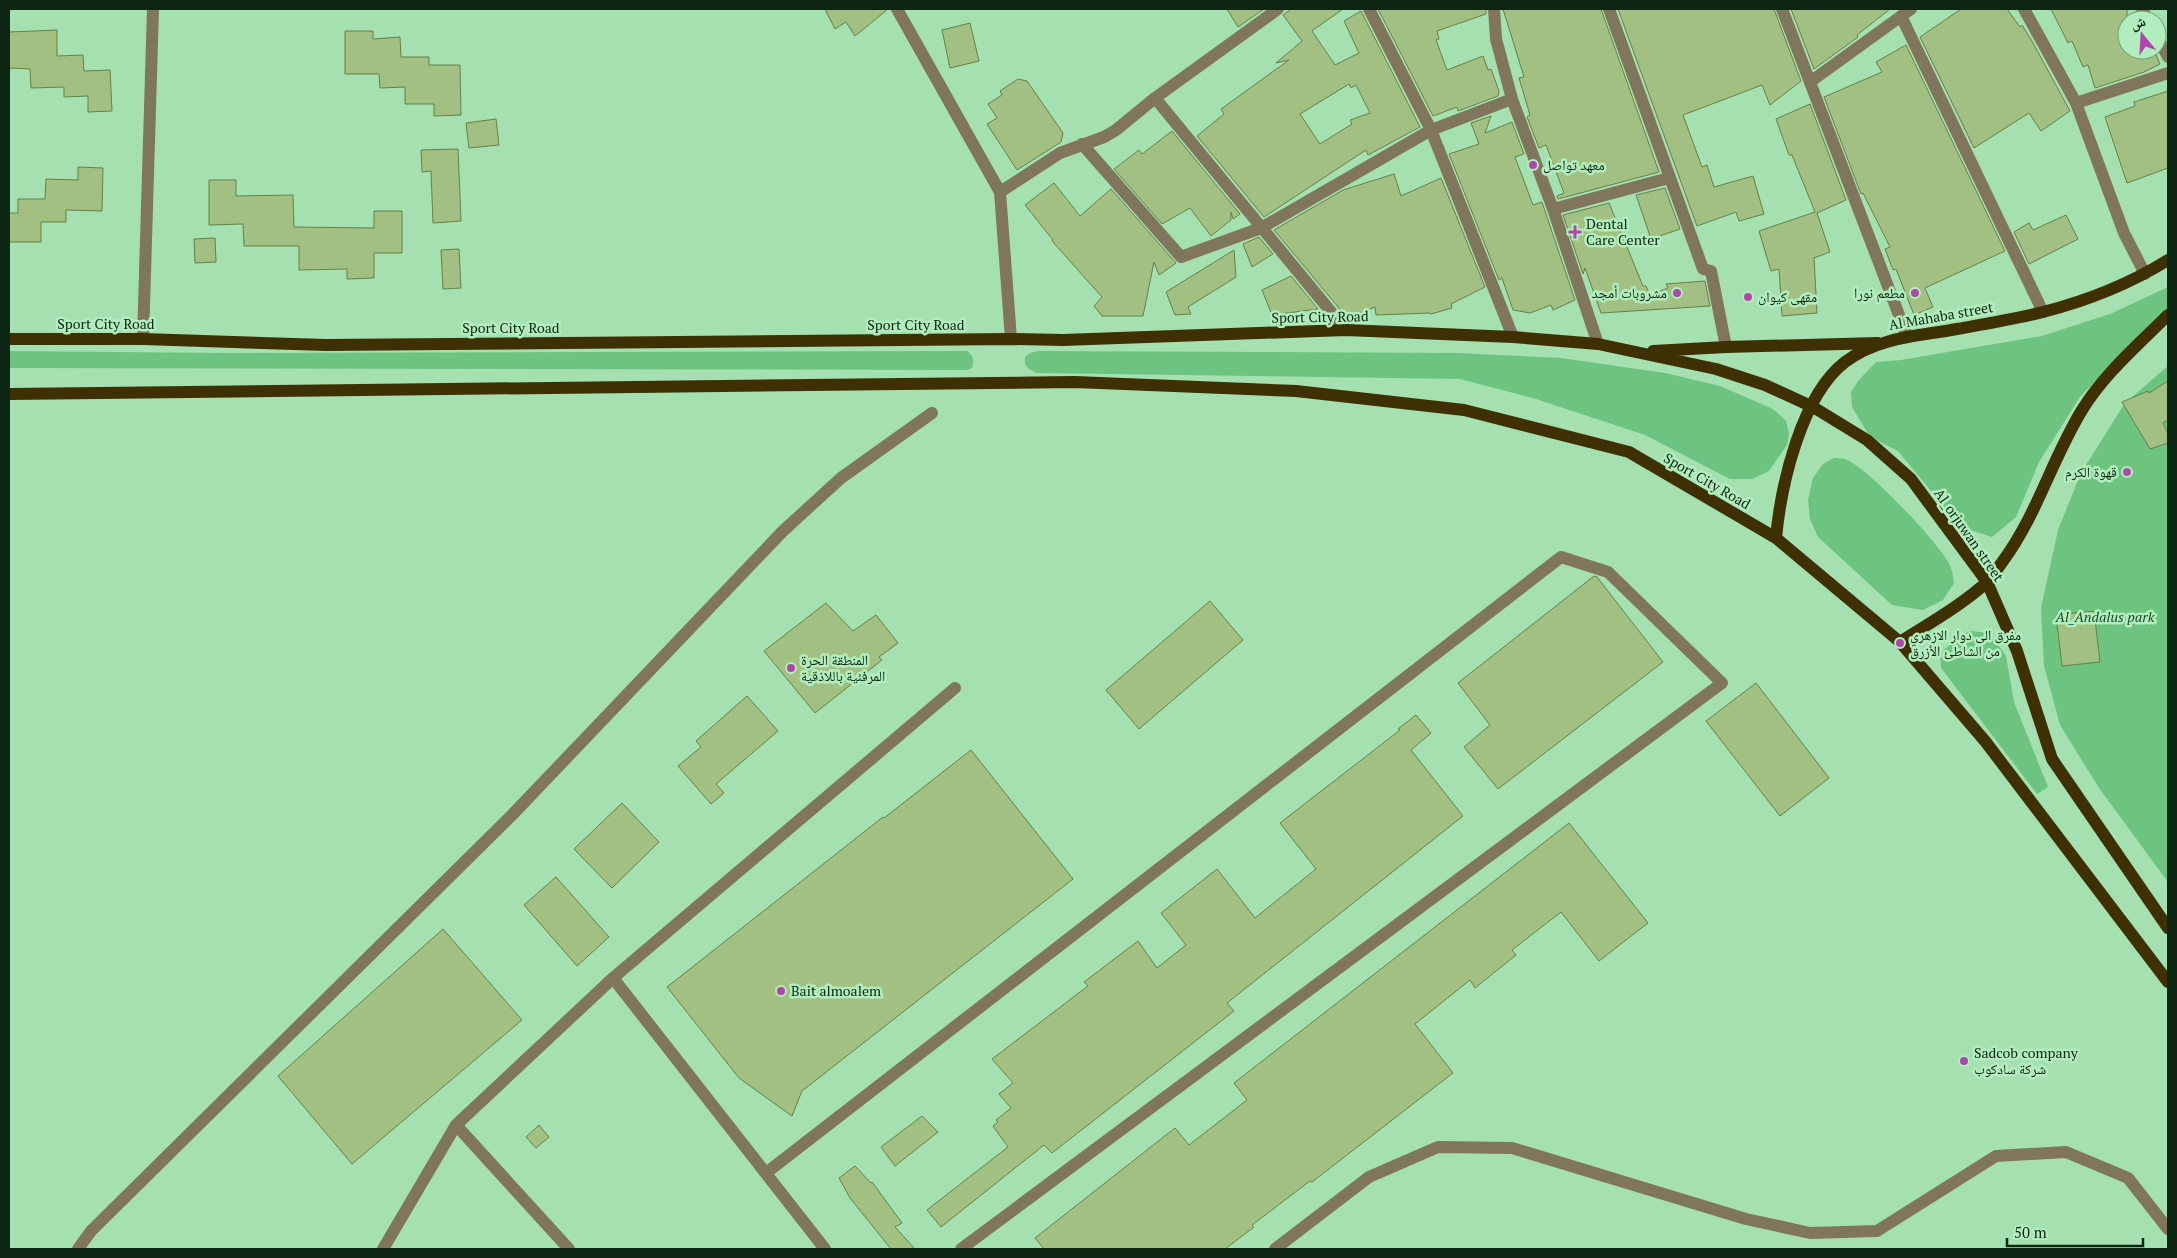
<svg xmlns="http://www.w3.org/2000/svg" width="2177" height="1258" font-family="'PT Serif','Noto Naskh Arabic',serif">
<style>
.green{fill:#6cc480}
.building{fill:#a1c082;stroke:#658146;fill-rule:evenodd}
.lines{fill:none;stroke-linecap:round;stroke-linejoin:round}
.minor{stroke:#80765c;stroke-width:12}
.major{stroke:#3e3003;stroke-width:12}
.poi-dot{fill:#af47aa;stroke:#b2eebd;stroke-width:2}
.labels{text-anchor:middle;stroke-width:5;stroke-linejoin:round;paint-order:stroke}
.poi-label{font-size:14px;fill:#0d2513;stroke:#b2eebd;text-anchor:start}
.street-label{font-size:14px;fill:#0d2513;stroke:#b2eebd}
.park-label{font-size:14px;font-style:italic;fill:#194926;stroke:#b2eebd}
</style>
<rect width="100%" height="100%" fill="#a5e0b0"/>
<path class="green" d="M2168 287V312L2137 337 2080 397 2039 462 2016 517 1992 537 1961 527 1898 451 1870 437 1852 407 1851 392 1858 381 1876 362 1901 360 2042 336 2110 314Z
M9 351 225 353 967 351C973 356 975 359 972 368L967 370 9 368Z
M1038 351 1457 353 1561 358 1665 373 1720 386 1773 409 1786 421 1789 434 1787 445 1769 471 1752 479H1730L1645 435 1536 399 1460 379 1037 373C1028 369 1024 367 1025 357L1030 353Z
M2168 366V882L2099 788 2060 725 2044 666 2041 608 2058 530 2081 473 2125 403Z
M1834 458C1837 458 1842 458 1845 459 1866 466 1944 547 1951 568 1953 573 1953 578 1954 583L1943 600 1923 610 1892 605 1818 537 1810 519 1808 500 1813 478 1823 464Z
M1971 631 1990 633 2006 656 2014 702 2048 787 2037 794 1941 668 1940 653 1963 634Z"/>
<path class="building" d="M825 9H888L855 36 846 22 835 29Z
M1227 9H1264L1238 27Z
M1291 9H1343L1312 31 1335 65 1359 53 1344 21 1361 11 1420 127 1368 155 1366 150 1264 217 1197 136 1224 114 1221 109 1289 60 1276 63 1302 41 1283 15ZM1349 84 1351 88 1356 85 1370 113 1350 120 1352 124 1320 144 1300 114Z
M1378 9H1486V14L1437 31 1439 39 1436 40 1447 70 1483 56 1488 70 1491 69 1499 91 1498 96 1458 111 1457 107 1433 116Z
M1503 9H1601L1659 172 1558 199 1557 196 1564 193 1546 145 1539 148 1527 117 1530 115 1519 78 1524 77Z
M1618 9H1774L1801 81 1770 105 1762 85 1683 115 1702 167 1707 165 1714 187 1753 176 1764 214 1739 221 1736 212 1697 226Z
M1791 9H1890L1857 35 1858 37 1814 69Z
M1961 9H2007L2020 27 2022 25 2032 41 2070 111 2041 131 2029 113 1974 148 1920 37Z
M2051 9H2127V50H2154L2160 64 2144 72 2095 88 2088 65 2083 67 2072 41 2068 43Z
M970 23 979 61 950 68 942 30Z
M57 30V56L83 55 84 71 110 70 112 111 88 112V96L64 97V87L31 88 30 69 9 68V32Z
M345 31H373V39L400 37 401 57H429V65H460L461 115 434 116V104H405V87L380 88 379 74H345Z
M1906 45 2005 251 1925 288 1933 307 1914 315 1896 269 1893 270 1885 249 1890 247 1863 193 1861 194 1824 97 1882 72 1876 62Z
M1018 79 1027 81 1063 133 1061 142 1017 170 987 124 997 118 988 104 1002 95 1000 91Z
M2168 91V168L2127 183 2105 117 2135 106 2134 102Z
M1810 104 1846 200 1817 213 1830 252 1814 258 1817 313 1782 316 1779 269 1771 271 1759 231 1815 212 1792 155H1789L1776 119Z
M1491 116 1485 133 1512 122 1524 154 1515 157 1533 205 1542 202 1575 300 1553 310 1551 305 1530 313 1513 310 1502 278 1499 280 1449 154 1479 144 1471 123Z
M496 119 499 145 469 148 466 123Z
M1172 131 1240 214 1233 219 1231 212V220L1211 236 1190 208 1162 224 1114 169 1139 150 1142 154Z
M458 149 461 221 433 223 431 171 422 172 421 150Z
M78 167 103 168 102 211 66 210V222H41V242H9V213H18V199H45L46 179 78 180Z
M1394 174 1401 196 1441 178 1485 287 1451 304 1452 308 1431 314 1430 313 1376 315 1375 307 1351 317 1343 313 1274 230 1343 190Z
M209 180H236V196L293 195 294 227 374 228V211H402V253H374V278L347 279V269L299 270V246H244L243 224 209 225Z
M1054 183 1080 216 1111 189 1176 263 1159 275 1154 262 1143 316H1102L1094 306 1102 297 1052 241 1053 240 1025 205Z
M1665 188 1680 229 1651 239 1636 195Z
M1609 203 1643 286H1646L1650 295 1668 288 1666 284 1705 281 1710 306 1601 313 1585 268 1583 274 1563 215Z
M2066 215 2078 239 2029 264 2014 232 2029 223 2033 230Z
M1259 237 1273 254 1252 267 1243 244Z
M215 238 216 262 195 263 194 239Z
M459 249 461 288 443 289 441 250Z
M1234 250 1236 277 1188 307 1191 314 1175 315 1166 292Z
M1291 276 1318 309 1272 315 1262 290Z
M2168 381V420L2163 423 2168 434V443L2150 449 2122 402 2148 391 2149 393Z
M1594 576 1597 577 1663 662 1498 789 1464 747 1490 725 1458 683Z
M1210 601 1243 640 1139 729 1106 690Z
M826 603 853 631 876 615 898 643 879 657 882 660 815 713 764 651Z
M2094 611 2100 662 2062 666 2056 615Z
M1756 683 1829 778 1780 816 1706 721Z
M747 696 778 731 716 784 724 793 711 804 678 766 701 747 696 741Z
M1416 715 1431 733 1411 750 1463 816 1227 1003 1234 1011 1052 1153 1044 1145 941 1227 927 1210 1008 1147 993 1126 998 1122 996 1120 1011 1108 999 1094 1013 1083 992 1059 1088 986 1084 982 1138 941 1157 968 1186 945 1161 913 1217 869 1255 918 1316 869 1280 823 1400 730 1398 729Z
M971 750 1073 879 802 1091 792 1116 739 1078 667 987 883 817 884 818Z
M622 803 659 842 612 888 574 849Z
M1569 823 1648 923 1599 961 1561 912 1512 950 1516 955 1475 988 1470 980 1415 1024 1453 1073 1312 1182 1310 1181 1252 1225 1254 1227 1225 1249H1044L1035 1238 1175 1128 1189 1145 1247 1100 1234 1083Z
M556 877 609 937 577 966 524 905Z
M443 929 522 1020 352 1164 278 1076Z
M922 1116 938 1132 895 1166 881 1147Z
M539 1125 549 1137 536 1148 526 1137Z
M855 1166 871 1183 872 1182 902 1223 895 1227 915 1249H891L850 1198 839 1178Z"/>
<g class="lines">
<path class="minor" d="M897 9 1000 192 1011 339
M1369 9 1431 130 1513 337
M1494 9 1496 39 1512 99 1553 209 1598 344
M1609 9 1703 269 1711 271 1726 347
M1782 9 1907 336
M2024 9 2076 103 2124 233 2145 274
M2142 9 2148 20
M1901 16 2043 312
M2157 36 2168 57
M1810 82 1911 9
M1155 98 1346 330
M2076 103 2168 73
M1082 144 1181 257 1261 228 1431 130 1512 99
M1000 192 1060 153 1104 137 1116 130 1155 98 1278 9
M1553 209 1669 178
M143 339 153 9
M613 978 825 1249
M456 1125 569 1249
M766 1173 1561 557 1608 572 1722 683 961 1249
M78 1249 91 1231 513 814 783 531 841 478 932 413
M383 1249 456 1125 613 978 955 688
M1275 1249 1369 1177 1438 1147 1512 1148 1746 1219 1810 1233 1877 1231 1996 1156 2066 1152 2128 1178 2168 1229"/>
<path class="major" d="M9 339H143L326 345 1011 339 1063 340 1346 330 1513 337 1598 344 1716 369 1765 385 1813 407 1867 440 1911 479 1987 582 2017 651 2052 759 2168 928
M1653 351 1726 347 1878 343
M9 394 1075 382 1296 391 1464 410 1629 452 1776 538 1900 642 1985 741 2168 982
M1776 538C1781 485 1801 396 1845 362 1878 337 1919 336 1957 329 1985 324 2015 319 2043 312 2086 301 2131 283 2168 260
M1900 642C1928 624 1962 605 1987 582 1993 576 1998 568 2003 561 2037 515 2052 459 2082 410 2104 374 2138 345 2168 315"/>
</g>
<g class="poi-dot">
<circle cx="1533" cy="165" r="5"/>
<path d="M1572.5 224.5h5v5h5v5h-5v5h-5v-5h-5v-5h5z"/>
<circle cx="1677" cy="293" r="5"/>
<circle cx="1915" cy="293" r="5"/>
<circle cx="1748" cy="297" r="5"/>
<circle cx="2127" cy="472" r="5"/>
<circle cx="1900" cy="643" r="5"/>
<circle cx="791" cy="668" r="5"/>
<circle cx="781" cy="991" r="5"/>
<circle cx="1964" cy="1061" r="5"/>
</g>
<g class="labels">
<g class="poi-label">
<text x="1543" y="170">معهد تواصل</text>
<text x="1586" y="229">Dental<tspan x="1586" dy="16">Care Center</tspan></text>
<text x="1667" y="298" text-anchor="end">مشروبات أمجد</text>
<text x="1905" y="298" text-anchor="end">مطعم نورا</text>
<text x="1758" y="302">مقهى كيوان</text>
<text x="2117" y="477" text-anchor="end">قهوة الكرم</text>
<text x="1910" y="640">مفرق الى دوار الازهري<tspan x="1910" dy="16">من الشاطئ الأزرق</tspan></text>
<text x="801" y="665">المنطقة الحرة<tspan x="801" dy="16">المرفئية باللاذقية</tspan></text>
<text x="791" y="996">Bait almoalem</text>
<text x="1974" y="1058">Sadcob company<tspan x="1974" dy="16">شركة سادكوب</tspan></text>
</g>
<g class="street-label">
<text transform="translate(1941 316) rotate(-10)" y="5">Al Mahaba street</text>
<text transform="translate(1320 317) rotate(-1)" y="5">Sport City Road</text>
<text x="106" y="329">Sport City Road</text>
<text x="916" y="330">Sport City Road</text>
<text x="511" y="333">Sport City Road</text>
<text transform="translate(1707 481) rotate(30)" y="5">Sport City Road</text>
<text transform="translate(1969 535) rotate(55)" y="5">Al_orjuwan street</text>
</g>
<g class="park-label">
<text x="2105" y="622">Al_Andalus park</text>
</g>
</g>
<rect width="2177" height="1258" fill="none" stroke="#0d2513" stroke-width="20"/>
<g transform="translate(2142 35) rotate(342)"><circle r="24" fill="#b2eebd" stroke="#709e79"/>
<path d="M0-4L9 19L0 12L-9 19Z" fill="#af47aa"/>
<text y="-8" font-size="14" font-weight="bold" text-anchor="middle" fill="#0d2513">ش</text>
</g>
<path d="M2007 1238v8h136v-8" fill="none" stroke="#0d2513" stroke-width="2.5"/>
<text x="2014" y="1238" font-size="15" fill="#0d2513" stroke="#b2eebd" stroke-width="4" paint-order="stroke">50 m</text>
</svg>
